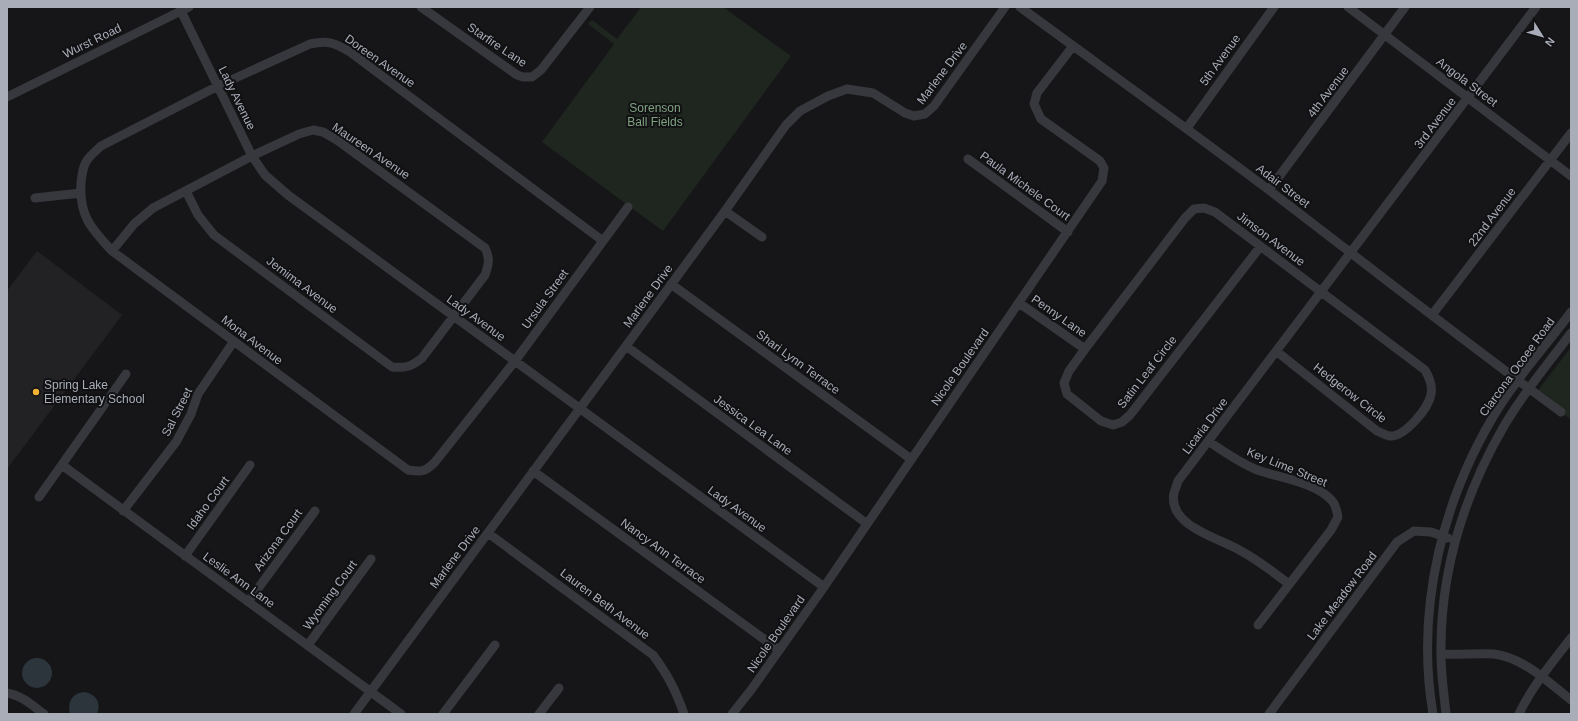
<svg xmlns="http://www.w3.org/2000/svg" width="1578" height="721" font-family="Arial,sans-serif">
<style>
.built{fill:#222225}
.green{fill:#1e261f}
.water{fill:#2c353c}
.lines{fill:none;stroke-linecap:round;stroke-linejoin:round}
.minor{stroke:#37383d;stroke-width:9}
.poi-dot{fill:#f2b134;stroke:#111113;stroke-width:1.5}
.labels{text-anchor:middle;stroke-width:4;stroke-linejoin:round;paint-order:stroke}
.street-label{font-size:12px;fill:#a8adb8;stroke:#111113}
.park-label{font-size:12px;fill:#7fa381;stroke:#111113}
.poi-label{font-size:12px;fill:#a8adb8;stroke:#111113;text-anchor:start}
</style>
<rect width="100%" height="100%" fill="#161618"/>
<path class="built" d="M37 251 122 315 7 469V291Z"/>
<path class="green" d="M641 7H723L791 56 663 231 542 142 614 44 588 24 592 20 617 39Z
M1571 347V420L1536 393Z"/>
<path class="water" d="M22 673a15 15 0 1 1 30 0a15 15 0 1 1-30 0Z
M83 692C95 693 102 702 97 714H70C67 702 72 694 83 692Z"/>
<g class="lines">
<path class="minor" d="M421 7 517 75 523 77H532L541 70 590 7
M1020 7C1103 68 1187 128 1269 190 1366 264 1462 340 1561 412
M1348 7 1571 176
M181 11 252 156 265 175 288 195 824 587
M7 97 189 7
M1187 128 1274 7
M968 159 1068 232
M1269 190 1405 7
M35 198 81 193
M725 211 762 237
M603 241 350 52C335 43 328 40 310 44L218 86 101 146C96 151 89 156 86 162 82 169 82 176 81 183 79 216 91 228 112 251L408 470C422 472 425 472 435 462L515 361 628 207
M1260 247 1130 415 1122 422 1113 425 1101 421 1067 394 1064 383 1069 371 1085 349 1185 218 1194 209 1204 208 1215 212 1425 370C1429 377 1433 385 1431 394 1429 408 1404 438 1389 436 1385 435 1380 432 1377 431L1276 351
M112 251 134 224 153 208 252 156 299 134 313 130 323 132 337 140 485 248C490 258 489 264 485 275L422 358C411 367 406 368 392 367L214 235 198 215 186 191
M671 284 911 459
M1019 303 1085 349
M1432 315 1571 133
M626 346 866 523
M1208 441C1225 452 1241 464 1260 471 1282 478 1318 483 1333 502 1336 506 1337 512 1338 517L1331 530 1258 625
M62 465 401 714
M533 471 779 650
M39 497 126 374
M123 511 176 442 191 414 198 394 234 341
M488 533 653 655C668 675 676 691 684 714
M185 556 250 465
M1289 584C1273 572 1258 560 1241 551 1220 538 1167 526 1174 493 1175 489 1177 485 1178 481L1536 7
M248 602 315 511
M308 645 371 559
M1441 654C1457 655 1478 653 1494 654 1524 658 1548 682 1571 700
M7 693C21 695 33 706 44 714
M354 714 626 346 725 211 786 125 800 111 828 96 847 89 873 93 905 113 914 116 925 114 934 106 1005 7
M443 714 495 645
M539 714 559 688
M732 714 751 690 824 587 1102 181 1104 168 1100 161 1041 119 1034 104 1037 93 1073 46
M1269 714 1397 542 1414 531 1431 532 1448 538
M1433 714C1415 607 1443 495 1501 404 1522 372 1548 343 1571 312
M1446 714C1444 694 1441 674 1441 654 1440 573 1464 495 1504 426 1523 393 1548 364 1571 333
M1519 714C1532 686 1553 662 1571 638"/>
</g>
<circle class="poi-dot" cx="36" cy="392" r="4"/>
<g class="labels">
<g class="street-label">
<text transform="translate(92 41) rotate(-26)" y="4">Wurst Road</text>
<text transform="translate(497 45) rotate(34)" y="4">Starfire Lane</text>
<text transform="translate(1220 60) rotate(-54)" y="4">5th Avenue</text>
<text transform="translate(380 61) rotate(35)" y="4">Doreen Avenue</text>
<text transform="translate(942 73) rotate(-53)" y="4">Marlene Drive</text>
<text transform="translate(1467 82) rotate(37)" y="4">Angola Street</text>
<text transform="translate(1328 92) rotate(-53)" y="4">4th Avenue</text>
<text transform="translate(237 98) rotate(64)" y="4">Lady Avenue</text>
<text transform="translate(1435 123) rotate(-53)" y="4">3rd Avenue</text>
<text transform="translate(371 151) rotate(34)" y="4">Maureen Avenue</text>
<text transform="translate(1025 186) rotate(36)" y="4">Paula Michele Court</text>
<text transform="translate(1283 186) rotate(37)" y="4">Adair Street</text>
<text transform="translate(1492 217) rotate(-53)" y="4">22nd Avenue</text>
<text transform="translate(1271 239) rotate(37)" y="4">Jimson Avenue</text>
<text transform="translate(302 285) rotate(37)" y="4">Jemima Avenue</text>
<text transform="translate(648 296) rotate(-54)" y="4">Marlene Drive</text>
<text transform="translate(545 299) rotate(-54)" y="4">Ursula Street</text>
<text transform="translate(1059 316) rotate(35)" y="4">Penny Lane</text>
<text transform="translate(476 318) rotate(36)" y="4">Lady Avenue</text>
<text transform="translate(252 340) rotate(37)" y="4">Mona Avenue</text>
<text transform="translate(798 362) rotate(36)" y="4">Shari Lynn Terrace</text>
<text transform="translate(960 367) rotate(-55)" y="4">Nicole Boulevard</text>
<text transform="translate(1517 367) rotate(-54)" y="4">Clarcona Ocoee Road</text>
<text transform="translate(1147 372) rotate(-52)" y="4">Satin Leaf Circle</text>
<text transform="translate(1350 393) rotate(38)" y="4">Hedgerow Circle</text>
<text transform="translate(177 412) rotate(-63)" y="4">Sal Street</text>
<text transform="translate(753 425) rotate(36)" y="4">Jessica Lea Lane</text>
<text transform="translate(1205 426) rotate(-53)" y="4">Licaria Drive</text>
<text transform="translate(1287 467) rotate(22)" y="4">Key Lime Street</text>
<text transform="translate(208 503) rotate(-54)" y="4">Idaho Court</text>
<text transform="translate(737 509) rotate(36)" y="4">Lady Avenue</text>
<text transform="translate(278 540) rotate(-54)" y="4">Arizona Court</text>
<text transform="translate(663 551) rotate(36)" y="4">Nancy Ann Terrace</text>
<text transform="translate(455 557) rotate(-53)" y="4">Marlene Drive</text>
<text transform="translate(239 580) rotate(36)" y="4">Leslie Ann Lane</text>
<text transform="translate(330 595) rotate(-54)" y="4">Wyoming Court</text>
<text transform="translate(1342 596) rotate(-53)" y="4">Lake Meadow Road</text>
<text transform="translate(605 604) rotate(37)" y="4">Lauren Beth Avenue</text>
<text transform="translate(776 634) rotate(-55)" y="4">Nicole Boulevard</text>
</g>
<g class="park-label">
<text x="655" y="112">Sorenson<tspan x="655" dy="14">Ball Fields</tspan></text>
</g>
<g class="poi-label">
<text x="44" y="389">Spring Lake<tspan x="44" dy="14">Elementary School</tspan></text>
</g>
</g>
<rect width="1578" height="721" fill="none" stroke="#a8adb8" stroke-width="16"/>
<g transform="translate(1542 36) rotate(127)" stroke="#111113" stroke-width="3" paint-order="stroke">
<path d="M0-3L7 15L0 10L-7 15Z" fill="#a8adb8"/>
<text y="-6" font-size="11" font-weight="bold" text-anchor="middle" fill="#a8adb8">N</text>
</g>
</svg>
